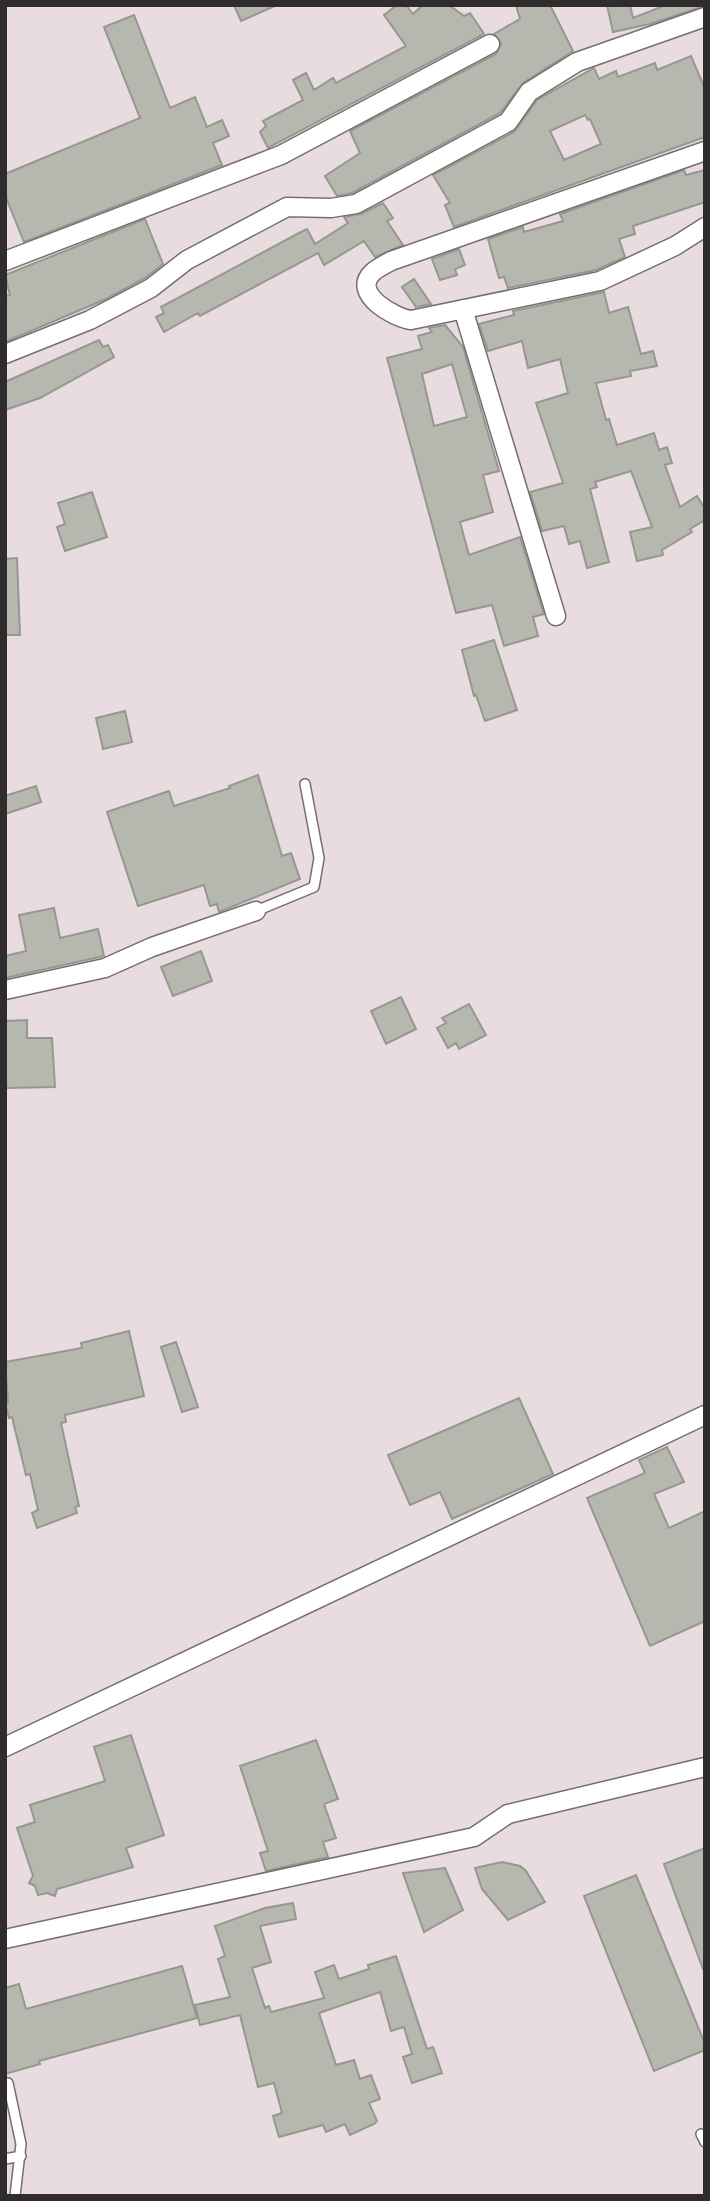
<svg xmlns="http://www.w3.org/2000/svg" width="710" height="2201" font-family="Commissioner,sans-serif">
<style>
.building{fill:#b6b8af;stroke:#96988f;stroke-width:2;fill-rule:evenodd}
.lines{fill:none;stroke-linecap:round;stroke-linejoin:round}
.lane-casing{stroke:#776e71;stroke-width:12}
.street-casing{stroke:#776e71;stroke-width:21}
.lane{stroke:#fff;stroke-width:9}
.street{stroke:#fff;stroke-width:18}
</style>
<rect width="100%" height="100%" fill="#e8dce1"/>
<path class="building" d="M234 5H277L241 21Z
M397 5H406L413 14 423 5H449L464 16 470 13 484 34 268 148 260 132 266 126 263 121 303 100 293 80 306 73 314 90 333 78 336 83 406 46 384 15Z
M516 5H550L573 51 523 83 500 113 352 193 337 196 325 176 360 153 350 131 496 54 501 44 494 34 520 19Z
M607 5H630L633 18 666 5 705 6 650 24 613 32Z
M134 15 170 108 195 97 207 127 222 120 229 136 213 143 222 165 24 242 5 195V174L140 118 104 27Z
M691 56 705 89V137L454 227 445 205 450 203 433 175 514 132 537 100 594 68 599 79 616 71 618 77 655 63 657 70ZM585 115 588 120 590 119 601 144 564 160 550 131Z
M684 170 686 175 705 170V202L633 226 635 234 619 239 625 257 596 270 508 288 504 277 499 278 488 239 523 227 524 232 563 221 560 214Z
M383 203 393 218 387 221 403 245 375 257 364 241 324 265 318 253 200 316 198 313 164 332 156 317 164 313 161 307 299 233 307 229 315 244 348 223 344 217 361 214Z
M145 219 163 264 145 278 106 299 5 342V296L10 295 5 275Z
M459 249 465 265 455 269 457 275 440 280 432 259Z
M414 279 431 304 416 307 402 287Z
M604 292 609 313 628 307 641 354 653 351 657 366 630 371 631 376 596 383 606 420 609 419 617 445 654 433 659 450 667 447 672 463 665 465 680 507 697 496 705 509V520L690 529 692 532 662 550 663 555 637 561 630 532 652 527 631 471 595 482 597 487 590 489 609 562 587 568 580 541 569 544 564 526 542 531 530 492 563 483 536 403 568 393 560 359 528 368 522 341 488 351 479 324 514 315 513 311Z
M445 325 463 347 499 471 483 475 493 512 460 522 469 555 520 537 544 614 533 617 538 636 504 646 492 605 456 613 387 358 422 349 418 336 432 332 429 328ZM452 364 467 417 434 426 422 374Z
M99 340 103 347 108 345 114 357 40 398 5 410V382Z
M92 492 107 537 65 551 57 527 65 524 58 503Z
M17 558 20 635H5V559Z
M494 640 517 710 485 721 476 695 474 696 462 650Z
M125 711 132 742 103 749 96 718Z
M258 775 282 856 291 853 300 879 219 912 217 904 210 906 204 885 138 906 107 812 169 791 174 806 230 788 229 786Z
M36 786 41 802 5 814V796Z
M54 908 60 938 98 929 104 956 5 978V956L26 951 19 915Z
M201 951 212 981 173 996 161 967Z
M401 997 416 1029 386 1044 371 1011Z
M469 1004 486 1035 459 1049 456 1043 448 1048 437 1028 446 1023 442 1018Z
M27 1020V1038H52L55 1087 5 1088V1021Z
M129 1331 144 1396 65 1415 66 1422 61 1423 79 1506 75 1507 77 1513 37 1528 32 1513 38 1510 30 1474 26 1475 12 1417 9 1418 5 1403H8L5 1362 82 1348 81 1343Z
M176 1342 198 1407 182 1412 161 1347Z
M519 1398 553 1474 452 1519 440 1492 410 1505 388 1455Z
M667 1447 684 1482 654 1494 669 1528 705 1511V1621L650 1646 587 1498 645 1473 639 1460Z
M131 1735 164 1835 126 1848 133 1867 57 1889 55 1896 47 1893 38 1895 35 1886 29 1883 33 1876 17 1828 35 1822 30 1805 105 1781 94 1747Z
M316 1740 338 1799 324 1804 336 1838 323 1842 328 1857 266 1871 260 1853 268 1851 240 1766Z
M705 1848V1969H703L664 1864Z
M502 1862 520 1866 526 1871 545 1902 508 1920 482 1889 475 1868Z
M445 1868 463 1910 424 1932 403 1873Z
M636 1875 705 2044V2050L654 2071 584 1896Z
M293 1903 296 1919 260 1926 271 1962 252 1968 265 2008 269 2006 271 2012 324 1998 315 1972 334 1965 339 1979 369 1969 368 1965 396 1956 427 2049 433 2047 442 2073 412 2083 403 2057 412 2054 404 2027 391 2031 380 1992 319 2013 336 2065 354 2060 360 2079 371 2075 380 2099 369 2103 377 2121 374 2124 350 2135 345 2124 326 2132 323 2125 279 2137 273 2116 282 2113 274 2083 258 2087 240 2015 200 2025 195 2005 230 1997 218 1959 225 1956 215 1926 265 1908Z
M182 1966 197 2018 39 2061 40 2064 5 2074V1988L19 1984 26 2009Z"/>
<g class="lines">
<defs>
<path id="lane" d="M256 911 314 887 319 858 305 784
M8 2083 21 2144 15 2196
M701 2134 705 2142
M5 2159 21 2156"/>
<path id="street" d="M705 151 391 261C386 264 377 268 372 273 351 294 395 318 411 320L600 281 675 246 705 227
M5 261 281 155 490 44
M463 309 556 616
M5 354 90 320 151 288 187 260 287 207 331 208 356 204 508 122 529 92 577 62 705 17
M5 990 105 968 152 947 256 911
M5 1747 705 1415
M5 1939 474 1837 508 1814 705 1767"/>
</defs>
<use href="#lane" class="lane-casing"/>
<use href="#street" class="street-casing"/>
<use href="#lane" class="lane"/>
<use href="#street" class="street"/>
</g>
<rect width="710" height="2201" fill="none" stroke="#302c2e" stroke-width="14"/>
</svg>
